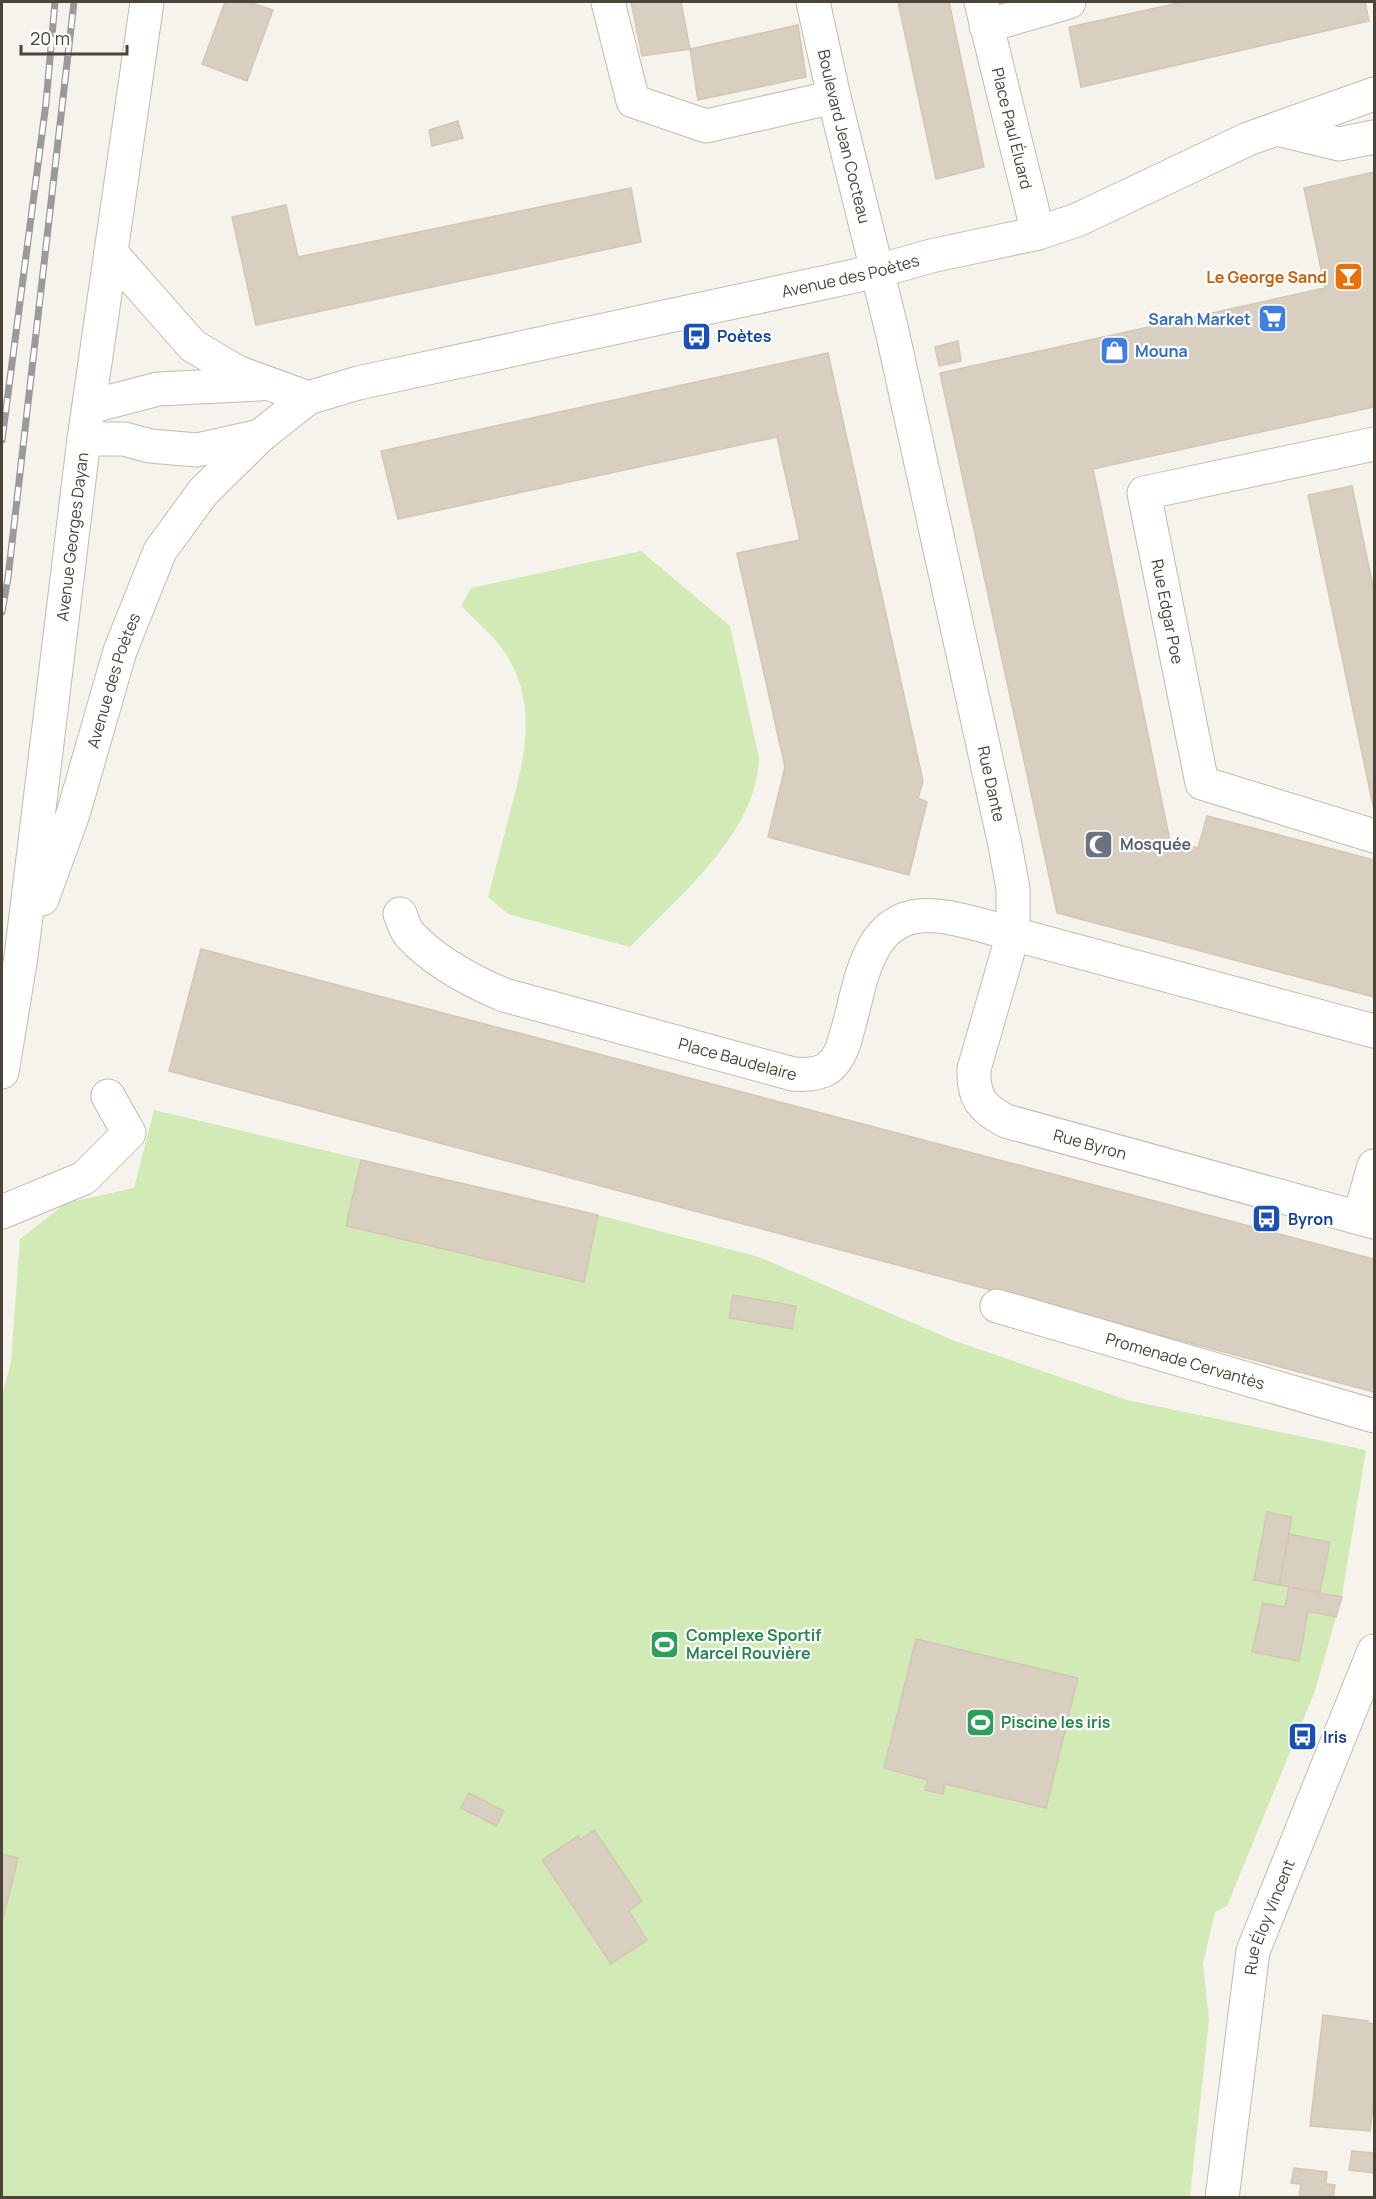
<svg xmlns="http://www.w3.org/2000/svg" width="1376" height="2199" font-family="Manrope,sans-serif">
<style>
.green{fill:#d2eab5}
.building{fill:#d8cfc1;stroke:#d3c7b4;stroke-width:1.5}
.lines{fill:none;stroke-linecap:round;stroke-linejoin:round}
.minor-casing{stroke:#c2bbae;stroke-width:35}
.minor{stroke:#fff;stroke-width:33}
.rail-casing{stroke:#9a9a9a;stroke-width:7}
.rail{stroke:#fff;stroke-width:4.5;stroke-dasharray:14;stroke-linecap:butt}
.labels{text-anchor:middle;stroke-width:4.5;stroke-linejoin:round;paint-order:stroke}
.street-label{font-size:16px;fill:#4b4439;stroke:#fff}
.food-label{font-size:16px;font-weight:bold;fill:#c56008;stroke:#fff;text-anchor:end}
.shop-label{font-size:16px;font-weight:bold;fill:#366cbe;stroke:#fff;text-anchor:end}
.transit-label{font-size:16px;font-weight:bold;fill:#164399;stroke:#fff;text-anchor:start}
.worship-label{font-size:16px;font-weight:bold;fill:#5b616d;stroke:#fff;text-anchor:start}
.leisure-label{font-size:16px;font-weight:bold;fill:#27864d;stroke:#fff;text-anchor:start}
</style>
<rect width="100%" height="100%" fill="#f6f3ec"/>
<path class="green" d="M641 551 730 626 759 758C757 833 678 897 630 947L508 914 488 897C495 869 503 841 510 812 524 761 537 710 510 661 499 640 478 623 461 606L471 588Z
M154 1110 598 1215 759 1257 955 1341 1127 1400 1366 1450 1342 1596 1315 1691 1227 1906 1215 1912 1203 1964 1209 2020 1190 2197H2V1396L11 1362 20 1239 66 1203 134 1188Z"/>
<path class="building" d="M225 2H249L273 10 247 81 202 64Z
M631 2H681L690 49 642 56Z
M898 2H949L984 167 936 179Z
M1183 2H1365L1369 21 1081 87 1069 27Z
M798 25 806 77 698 100 690 49Z
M458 121 463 138 432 146 429 130Z
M1374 172V407L1093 469 1170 841 1198 848 1207 816 1374 860V997L1057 913 940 373 1325 288 1304 188Z
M631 188 641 242 256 325 232 217 286 205 298 257Z
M958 341 961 361 939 366 935 347Z
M828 353 923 781 918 798 927 802 909 875 768 837 785 767 737 553 800 540 777 437 398 519 381 451Z
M1352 486 1374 591V810L1308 495Z
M201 949 1374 1259V1392L169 1071Z
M361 1160 598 1215 584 1282 346 1226Z
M733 1295 796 1306 792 1329 729 1318Z
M1267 1512 1292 1517 1279 1585 1254 1580Z
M1289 1534 1330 1542 1320 1592 1279 1585Z
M1289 1587 1342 1597 1336 1617 1308 1611 1299 1661 1252 1652 1263 1603 1285 1607Z
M916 1639 1078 1678 1046 1808 945 1784 943 1794 925 1790 928 1780 884 1768Z
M469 1793 504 1811 496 1826 461 1808Z
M594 1830 642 1901 629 1911 647 1940 611 1964 542 1860 578 1836 581 1840Z
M2 1854 18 1858 2 1922Z
M1323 2015 1368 2021V2023L1374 2024V2098L1370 2131 1310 2126Z
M1352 2151 1374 2153V2173L1349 2170Z
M1294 2168 1327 2172 1326 2184 1335 2185 1333 2198H1299L1301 2184 1291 2183Z"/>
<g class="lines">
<defs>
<g id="minor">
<path d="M608 2 633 101 706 126 834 97"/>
<path id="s1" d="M813 2 834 97 892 331 1005 845 1013 889V934L974 1069C973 1097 981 1108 1006 1121L1374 1222"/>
<path id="s2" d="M981 2 1038 233"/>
<path d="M986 26 1069 2"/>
<path d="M1277 129 1339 144 1374 137"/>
<path d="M111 253 193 346 237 372 308 398"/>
<path d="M89 407 158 389 260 384"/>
<path id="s3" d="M84 439H124L150 446 197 450 260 436 308 398 358 383 878 271 931 256 1038 233 1077 220 1248 139 1374 94"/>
<path id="s4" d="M1374 444 1144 493 1202 783 1374 836"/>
<path id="s5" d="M42 899 73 814 120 651 160 551 203 492 260 436"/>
<path id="s6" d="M400 914C403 920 405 930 410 935 435 962 471 981 504 995L793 1074C805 1075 818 1075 828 1068 839 1060 844 1045 847 1032 860 991 864 922 919 916 945 913 987 927 1013 934L1374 1031"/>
<path id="s7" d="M2 1072 21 957 84 439 147 2"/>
<path d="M2 1212 84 1178 129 1133 108 1096"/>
<path d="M1359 1218 1374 1166"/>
<path id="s8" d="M997 1306 1374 1416"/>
<path id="s9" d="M1222 2198 1253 1951 1374 1651"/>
</g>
</defs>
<use href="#minor" class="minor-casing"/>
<use href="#minor" class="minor"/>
<defs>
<path id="rail" d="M2 440 46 103 55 2
M2 612 8 578 74 2"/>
</defs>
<use href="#rail" class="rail-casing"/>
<use href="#rail" class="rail"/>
</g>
<defs>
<symbol id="bar-square" viewBox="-11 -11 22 22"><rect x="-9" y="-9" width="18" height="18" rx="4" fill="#e8710a" stroke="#fff"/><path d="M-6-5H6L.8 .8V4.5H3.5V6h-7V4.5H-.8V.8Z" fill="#fff"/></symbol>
<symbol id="supermarket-square" viewBox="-11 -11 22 22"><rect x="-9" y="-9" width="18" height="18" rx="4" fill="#3f7fe0" stroke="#fff"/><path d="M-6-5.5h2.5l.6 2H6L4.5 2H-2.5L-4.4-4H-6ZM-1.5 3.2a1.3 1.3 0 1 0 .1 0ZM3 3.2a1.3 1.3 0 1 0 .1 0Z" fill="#fff"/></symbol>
<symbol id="bus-square" viewBox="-11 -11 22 22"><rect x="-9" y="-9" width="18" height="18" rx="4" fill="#1a4fb4" stroke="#fff"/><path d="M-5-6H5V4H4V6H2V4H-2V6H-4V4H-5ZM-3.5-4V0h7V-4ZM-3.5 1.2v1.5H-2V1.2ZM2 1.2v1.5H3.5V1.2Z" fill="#fff"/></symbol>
<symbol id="shop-square" viewBox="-11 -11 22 22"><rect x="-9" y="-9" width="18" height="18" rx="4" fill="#3f7fe0" stroke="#fff"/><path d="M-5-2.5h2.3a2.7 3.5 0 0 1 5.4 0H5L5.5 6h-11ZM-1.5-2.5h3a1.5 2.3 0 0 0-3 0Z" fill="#fff"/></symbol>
<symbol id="mosque-square" viewBox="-11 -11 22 22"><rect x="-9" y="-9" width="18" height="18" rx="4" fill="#6b7280" stroke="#fff"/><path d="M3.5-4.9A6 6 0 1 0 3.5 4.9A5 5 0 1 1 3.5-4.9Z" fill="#fff"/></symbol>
<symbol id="stadium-square" viewBox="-11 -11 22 22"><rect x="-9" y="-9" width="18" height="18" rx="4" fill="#2e9e5b" stroke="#fff"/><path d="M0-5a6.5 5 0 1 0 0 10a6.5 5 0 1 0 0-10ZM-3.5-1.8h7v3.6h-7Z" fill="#fff"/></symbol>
</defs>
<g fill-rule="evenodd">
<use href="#bar-square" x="1332" y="260" width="33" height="33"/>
<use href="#supermarket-square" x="1256" y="302" width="33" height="33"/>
<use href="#bus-square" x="680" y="320" width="33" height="33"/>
<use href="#shop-square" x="1098" y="334" width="33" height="33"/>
<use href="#mosque-square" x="1082" y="828" width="33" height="33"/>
<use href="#bus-square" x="1250" y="1202" width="33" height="33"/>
<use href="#stadium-square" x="648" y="1628" width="33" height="33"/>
<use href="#stadium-square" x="964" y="1706" width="33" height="33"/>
<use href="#bus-square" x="1286" y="1720" width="33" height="33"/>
</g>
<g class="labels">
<g class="street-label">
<text dy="6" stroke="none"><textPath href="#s2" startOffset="130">Place Paul Éluard</textPath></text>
<text dy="6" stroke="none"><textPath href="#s1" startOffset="138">Boulevard Jean Cocteau</textPath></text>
<text dy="6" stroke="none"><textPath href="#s3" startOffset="796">Avenue des Poètes</textPath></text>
<text dy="6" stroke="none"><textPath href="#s7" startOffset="540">Avenue Georges Dayan</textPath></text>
<text dy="6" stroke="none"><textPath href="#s4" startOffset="356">Rue Edgar Poe</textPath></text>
<text dy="6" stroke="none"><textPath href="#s5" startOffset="230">Avenue des Poètes</textPath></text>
<text dy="6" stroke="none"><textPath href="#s1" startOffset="802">Rue Dante</textPath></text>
<text dy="6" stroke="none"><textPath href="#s6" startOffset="378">Place Baudelaire</textPath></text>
<text dy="6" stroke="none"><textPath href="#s1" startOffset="1248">Rue Byron</textPath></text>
<text dy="6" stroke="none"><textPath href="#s8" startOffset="196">Promenade Cervantès</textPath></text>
<text dy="6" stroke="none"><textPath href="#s9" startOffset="286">Rue Éloy Vincent</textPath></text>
</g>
<g class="food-label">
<text x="1327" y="283">Le George Sand</text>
</g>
<g class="shop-label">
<text x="1251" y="325">Sarah Market</text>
<text x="1135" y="357" text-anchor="start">Mouna</text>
</g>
<g class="transit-label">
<text x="717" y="342">Poètes</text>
<text x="1288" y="1225">Byron</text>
<text x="1323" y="1743">Iris</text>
</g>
<g class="worship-label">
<text x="1120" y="850">Mosquée</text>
</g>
<g class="leisure-label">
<text x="686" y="1641">Complexe Sportif<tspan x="686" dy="18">Marcel Rouvière</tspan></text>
<text x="1001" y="1728">Piscine les iris</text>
</g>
</g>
<rect width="1376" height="2199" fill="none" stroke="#4b4439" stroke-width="6"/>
<path d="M21 45v9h106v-9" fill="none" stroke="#4b4439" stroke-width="3"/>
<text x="30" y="45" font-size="18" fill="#4b4439" stroke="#ffffff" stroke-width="4.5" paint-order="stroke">20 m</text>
</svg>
